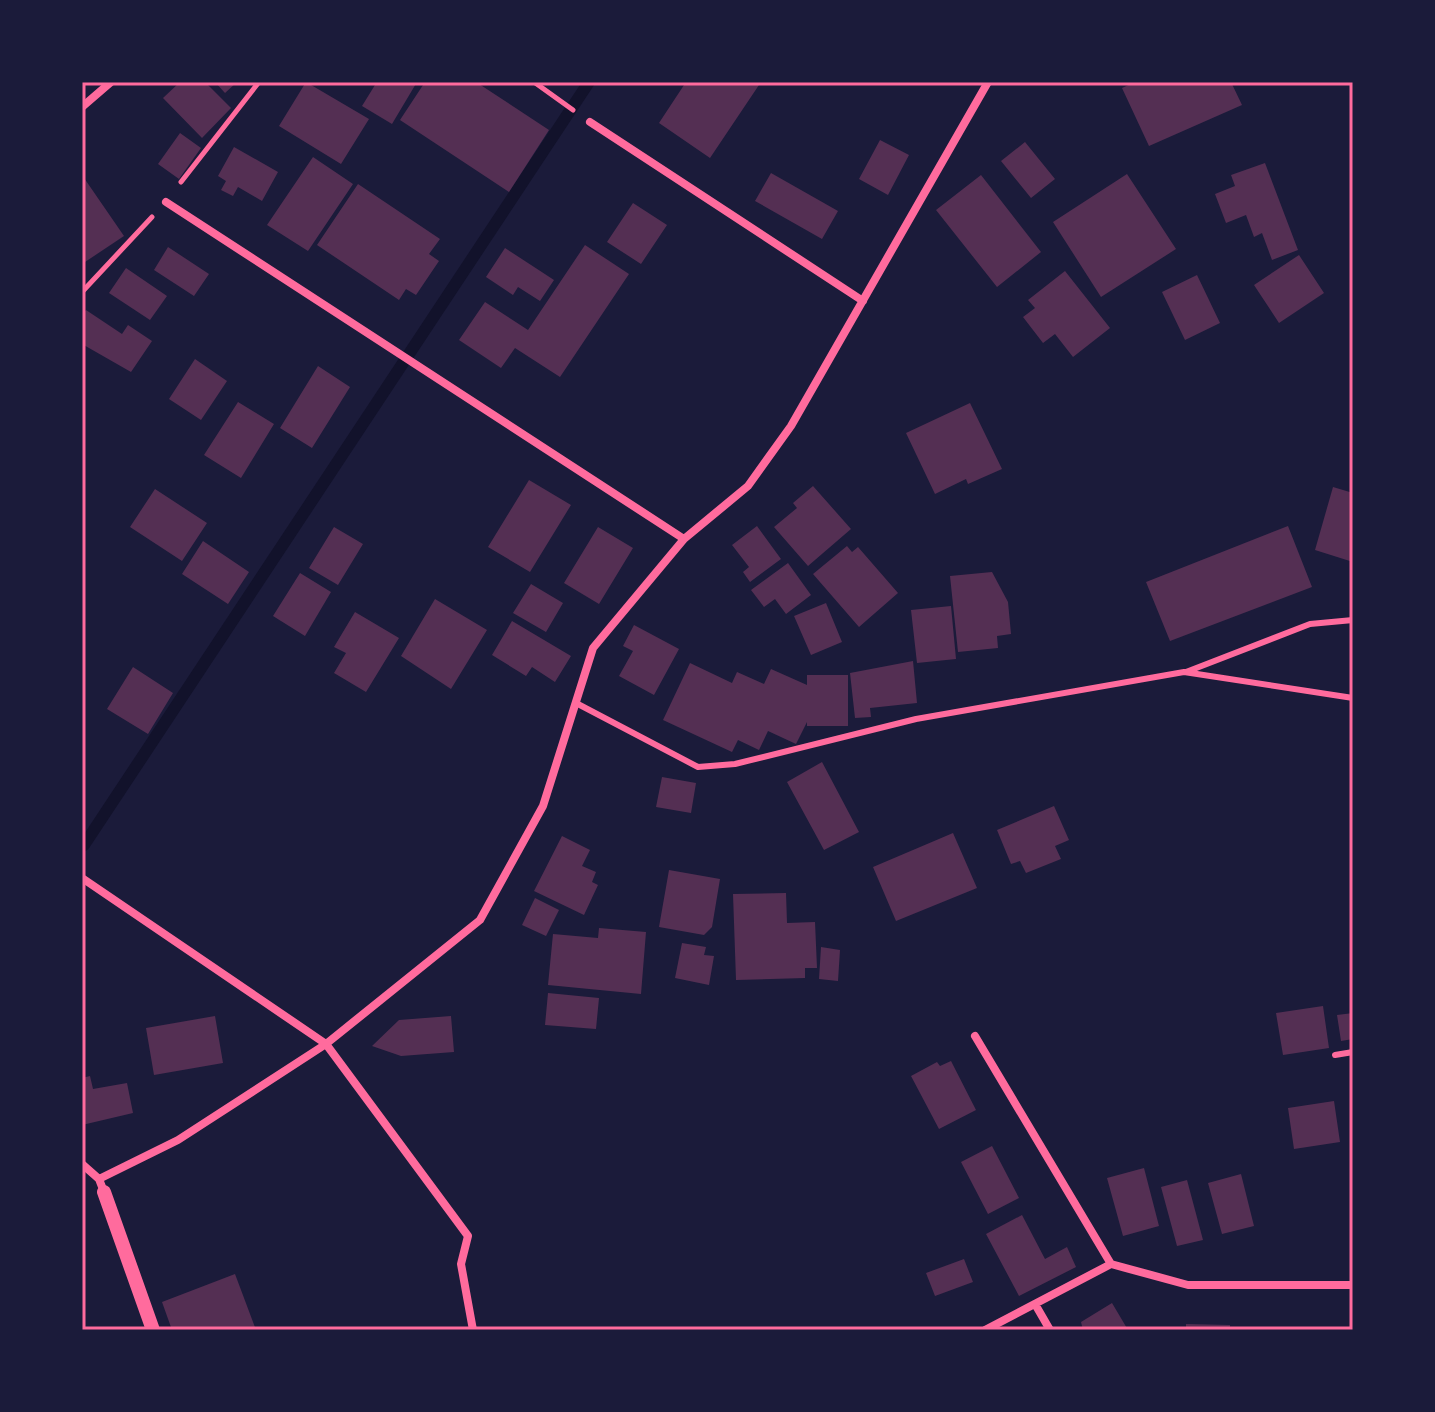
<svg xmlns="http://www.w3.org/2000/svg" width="1435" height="1412" font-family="Raleway,sans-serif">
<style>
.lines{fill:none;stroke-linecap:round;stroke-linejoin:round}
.stream{stroke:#12122b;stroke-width:12}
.building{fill:#542f53}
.path{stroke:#ff6b9d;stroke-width:5}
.service{stroke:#ff6b9d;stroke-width:6}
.minor{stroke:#ff6b9d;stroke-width:8}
.tertiary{stroke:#ff6b9d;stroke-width:14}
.neatline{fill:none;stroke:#ff6b9d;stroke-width:3}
</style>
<rect width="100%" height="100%" fill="#1b1b3a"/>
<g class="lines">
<path class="stream" d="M84 845 589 82"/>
</g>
<path class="building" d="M180 82H205L231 108 202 138 163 98Z
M215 82H237L225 93Z
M306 82 369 119 341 164 279 126Z
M370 82H417L392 124 362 106 375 85Z
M425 82H476L549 130 509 192 400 120Z
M686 82H761L710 158 659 123Z
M1135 82H1231L1242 105 1149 146 1122 88Z
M180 133 201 148 179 179 158 164Z
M880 140 909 155 888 195 859 179Z
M1025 142 1055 179 1031 198 1001 161Z
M234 147 278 172 262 201 238 187 233 196 221 190 226 181 218 176Z
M313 157 353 184 308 251 267 225Z
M1265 163 1298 250 1272 260 1262 233 1254 237 1246 215 1226 223 1215 194 1235 186 1231 175Z
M771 173 838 211 822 239 755 201Z
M1127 174 1176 249 1101 297 1053 222Z
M82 175 124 236 82 264Z
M981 175 1041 252 997 287 936 210Z
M358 184 440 239 429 254 439 261 416 295 406 289 399 300 317 245Z
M633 203 667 225 641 264 607 242Z
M585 245 629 274 560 377 515 348 501 368 459 340 485 302 528 330Z
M168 247 209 274 194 296 154 270Z
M505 248 554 280 540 301 518 287 513 295 486 277Z
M1299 255 1324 293 1279 323 1254 285Z
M126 268 167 296 150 320 109 293Z
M1065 271 1110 328 1073 357 1055 334 1043 343 1023 317 1035 308 1028 300Z
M1197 275 1220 323 1185 340 1162 292Z
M86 310 122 334 128 325 152 341 131 372 82 344V315Z
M195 359 227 381 201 420 169 399Z
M318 366 350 387 312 448 280 428Z
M238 402 274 424 241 478 204 455Z
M970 403 1002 469 968 484 966 479 935 494 906 433Z
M529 480 571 505 530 572 488 547Z
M813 486 851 529 808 566 774 527 797 508 793 503Z
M1333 487 1353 493V562L1315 550Z
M155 489 207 523 182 561 130 527Z
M757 526 781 559 750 582 743 572 749 567 732 545Z
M1288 526 1312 587 1170 641 1146 582Z
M334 527 363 544 338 585 309 568Z
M598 527 633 548 599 604 564 583Z
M203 541 249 572 228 604 182 574Z
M847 546 852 552 858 547 898 593 859 627 813 574Z
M788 563 811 595 786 614 775 599 764 607 751 590Z
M992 572 1008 602 1011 634 997 636 998 648 958 652 950 576Z
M300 573 331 592 305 636 273 616Z
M531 584 563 603 546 632 513 613Z
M435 599 487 630 451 689 401 656Z
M826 603 842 642 811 655 794 616Z
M951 606 956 659 917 663 911 610Z
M355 612 399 638 366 692 334 673 346 653 334 647Z
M512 621 571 656 555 682 532 667 526 676 492 655Z
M634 625 679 649 654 695 619 676 633 651 623 646Z
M913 661 917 703 870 708 871 717 855 718 850 673Z
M690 663 732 683 737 672 764 684 771 669 807 685V675H848V726H807V722L796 744 768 731 759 750 738 740 732 752 663 720Z
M133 667 173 693 148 734 107 709Z
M822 762 859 832 824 850 787 782Z
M662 777 696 783 691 813 656 807Z
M1054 806 1069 840 1055 846 1061 859 1026 873 1020 861 1011 864 997 830Z
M953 833 977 888 896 921 873 867Z
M562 836 590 850 582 866 596 872 592 882 598 885 584 915 534 891Z
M669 870 720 879 712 927 704 935 659 927Z
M786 893 787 923 815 922 817 968H805V978L736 980 733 894Z
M535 898 559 910 546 936 522 925Z
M599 928 646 932 641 994 548 985 553 934 598 938Z
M682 943 706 947 704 955 714 956 709 985 675 978Z
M821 947 840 950 838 981 819 979Z
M548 993 599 998 596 1029 545 1025Z
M1323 1006 1329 1048 1283 1055 1276 1013Z
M1353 1013V1039L1341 1041 1337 1015Z
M215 1016 223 1063 154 1075 146 1028Z
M451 1016 454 1052 401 1056 372 1046 399 1020Z
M951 1061 976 1110 939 1129 911 1076 937 1062 940 1066Z
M90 1076 93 1089 127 1083 133 1113 82 1125V1078Z
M1334 1101 1340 1142 1294 1149 1288 1108Z
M992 1146 1019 1198 988 1214 961 1162Z
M1144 1168 1159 1226 1123 1236 1107 1178Z
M1241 1174 1254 1226 1222 1234 1208 1183Z
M1187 1180 1203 1240 1177 1246 1161 1187Z
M1022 1215 1045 1259 1067 1247 1076 1267 1019 1296 986 1234Z
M964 1259 973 1282 935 1296 926 1273Z
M235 1274 256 1330H172L162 1302Z
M1112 1303 1128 1330H1083L1081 1322Z
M1186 1324 1230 1325V1330H1186Z"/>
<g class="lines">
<path class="path" d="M534 82 573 110
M181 182 259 82
M82 292 152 217"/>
<path class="service" d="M1186 672 1310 624 1353 620
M576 703 698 767 735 764 916 719 1184 672 1353 698
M1335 1055 1353 1052"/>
<path class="minor" d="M82 107 111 82
M590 122 863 301
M166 202 684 539
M82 878 326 1044 468 1236 461 1264 473 1330
M975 1036 1111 1264
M82 1164 99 1179
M104 1192 99 1179 178 1140 326 1044 480 920 543 806 593 648 684 539 748 486 791 426 988 82
M1035 1304 1050 1330
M985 1330 1111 1264 1188 1285H1353"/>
<path class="tertiary" d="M104 1192 153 1330"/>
</g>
<rect width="1435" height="1412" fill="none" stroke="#1b1b3a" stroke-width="168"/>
<rect x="84" y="84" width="1267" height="1244" class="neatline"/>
</svg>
